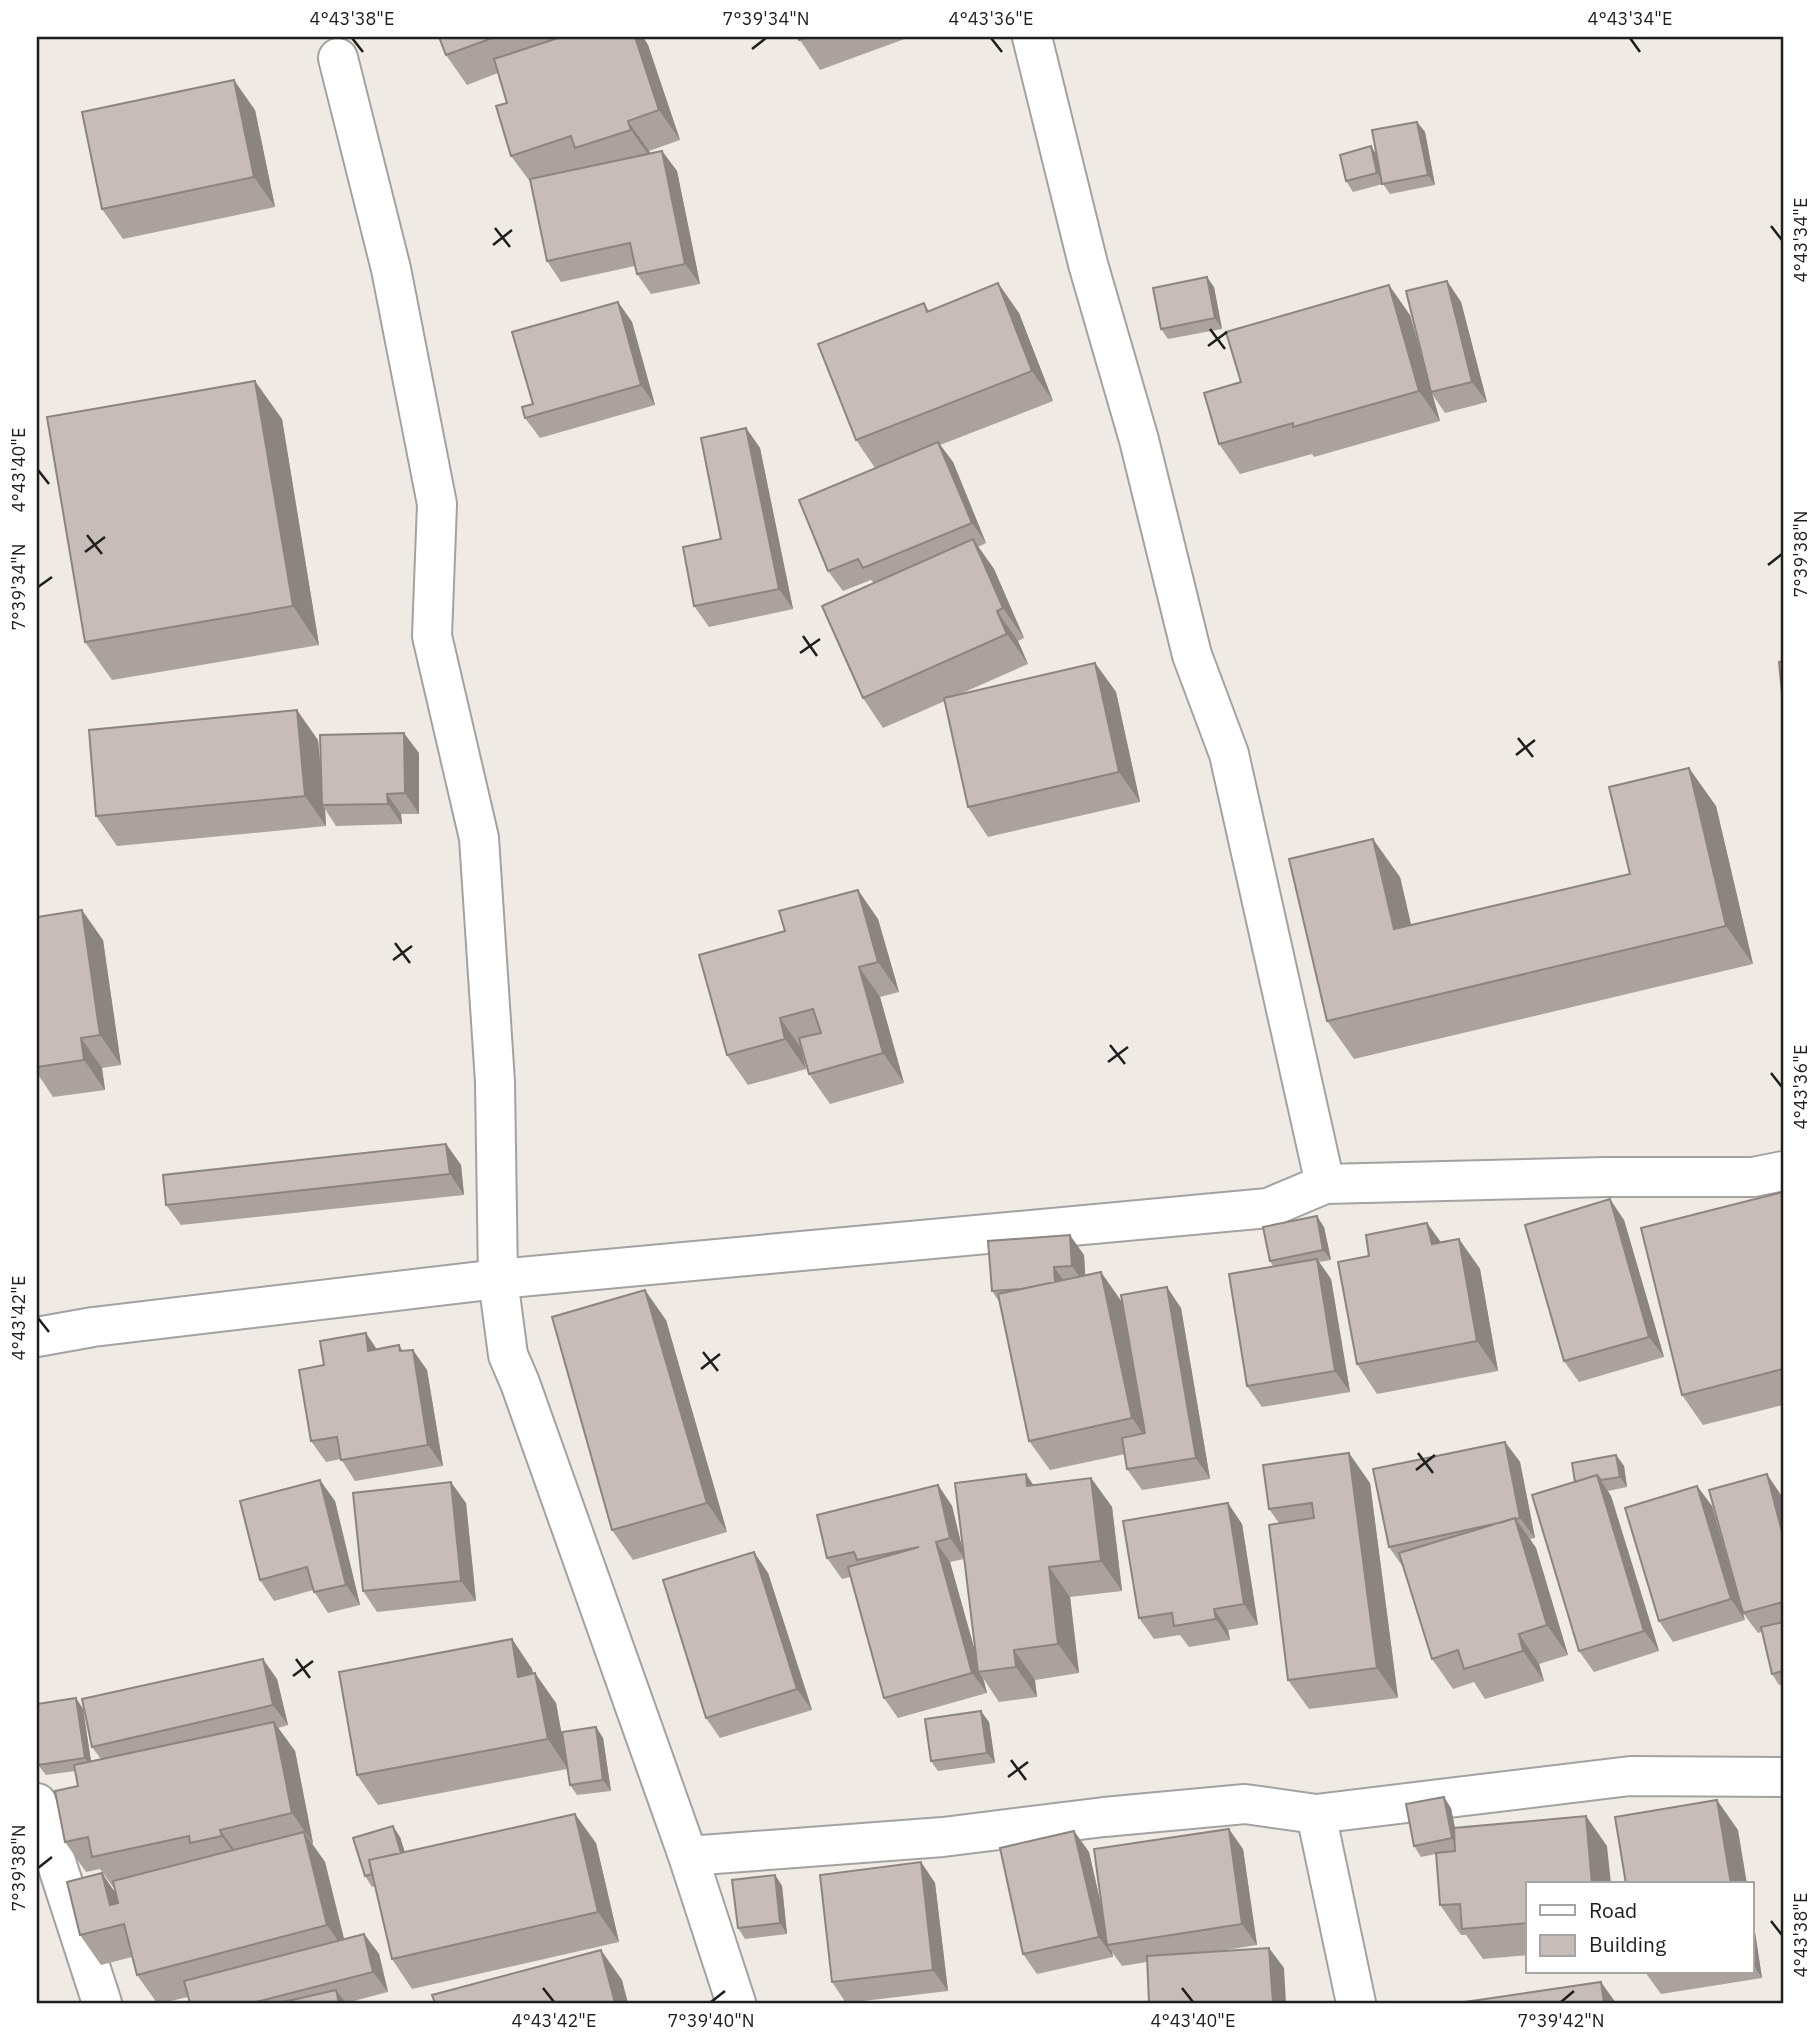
<svg xmlns="http://www.w3.org/2000/svg" width="1820" height="2040" font-family="'IBM Plex Sans',sans-serif">
<style>
.lines{fill:none;stroke-linecap:round;stroke-linejoin:round}
.street-casing{stroke:#a2a2a2;stroke-width:42}
.street{stroke:#fff;stroke-width:38}
.wall{fill:#aba29d;fill-rule:evenodd}
.shaded-wall{fill:#8b8480}
.building{fill:#c7bcb7;stroke:#8b8480;stroke-width:2}
.ticks{fill:none;stroke:#1e1e1e;stroke-width:2.5}
.neatline{fill:none;stroke:#1e1e1e;stroke-width:2.5}
.ticks-label{font-size:18px;text-anchor:middle;fill:#1e1e1e}
</style>
<rect width="100%" height="100%" fill="#efeae4"/>
<g class="lines">
<defs>
<path id="street" d="M1032 37 1088 264 1139 440 1192 655 1229 754 1325 1184
M338 58 391 269 437 504 432 636 479 838 495 1082 498 1279 508 1355 520 1383 688 1856 736 2003
M37 1337 93 1327 498 1279 1268 1208 1325 1184 1606 1177H1753L1783 1171
M37 1803 102 2003
M1316 1814 1356 2003
M688 1856 943 1837 1104 1817 1245 1804 1316 1814 1630 1776 1783 1777"/>
</defs>
<use href="#street" class="street-casing"/>
<use href="#street" class="street"/>
</g>
<path class="wall" d="M439 37H643L648 45 680 140 649 151 650 153 662 151 677 171 700 284 651 294 637 274 635 266 561 282 547 261 531 183 511 156 507 103 498 73 467 85 446 55Z
M798 37H910L820 70Z
M255 110 275 207 123 239 102 209Z
M1417 122 1425 132 1435 185 1390 194 1383 184 1353 192 1346 181Z
M1447 281 1461 302 1487 402 1445 413 1432 394 1440 421 1314 457 1312 454 1240 474 1219 444 1241 382 1410 315 1426 371Z
M1214 287 1222 329 1168 339 1161 329Z
M618 302 632 322 655 405 540 438 525 418 533 404Z
M924 303 929 311 1019 313 1053 401 940 445 953 462 986 543 978 547 994 569 1024 638 1018 641 1028 664 960 694 1095 663 1116 692 1140 802 988 837 968 807 945 701 883 728 863 698 874 583 871 580 843 591 828 571 875 468 856 440Z
M282 419 319 645 112 680 85 642Z
M746 428 760 448 793 609 709 627 694 606 721 539Z
M318 740 321 774 419 753V814H401L402 824 336 826 325 809 326 826 117 846 96 816Z
M1716 806 1753 964 1354 1059 1327 1021 1400 877 1411 925 1630 874Z
M37 917 103 940 121 1065 102 1068 105 1090 53 1097 37 1073Z
M878 919 899 992 880 997 904 1083 830 1104 809 1074 802 1048H801L806 1069 748 1085 727 1055Z
M446 1144 461 1165 464 1195 181 1225 166 1205Z
M1783 1192V1405L1703 1425 1682 1395Z
M1624 1220 1664 1357 1579 1382 1564 1361Z
M1427 1223 1441 1242 1459 1239 1480 1269 1498 1371 1377 1394 1357 1364 1369 1256Z
M1324 1227 1331 1260 1319 1262 1331 1279 1350 1392 1262 1407 1247 1386 1273 1266 1270 1261Z
M1084 1255 1085 1276 1122 1302 1125 1316 1181 1308 1210 1479 1142 1490 1127 1469 1125 1454 1050 1470 1029 1441 1000 1303 992 1291Z
M666 1320 727 1532 633 1560 612 1530Z
M399 1345 403 1351 427 1370 443 1466 355 1481 341 1459 326 1462 311 1441 324 1365 377 1349Z
M1505 1442 1520 1462 1535 1538 1530 1539 1536 1548 1568 1655 1539 1664 1544 1681 1485 1699 1474 1682 1453 1689 1432 1659 1403 1567 1389 1547Z
M1616 1455 1624 1466 1627 1487 1608 1491 1611 1496 1659 1651 1594 1672 1579 1651 1575 1482Z
M1026 1474 1033 1485 1091 1478 1112 1507 1122 1591 1070 1597 1079 1673 1035 1680 1037 1697 999 1702 983 1678 987 1693 898 1718 884 1698 850 1577 842 1579 827 1558 938 1485 952 1506 964 1557ZM964 1559 976 1656 950 1562Z
M1370 1483 1398 1698 1309 1709 1288 1680 1279 1523 1269 1509Z
M1697 1486 1712 1506 1745 1620 1673 1642 1659 1621Z
M1781 1495 1783 1503V1684L1779 1685 1772 1674 1762 1632 1758 1633 1743 1613Z
M335 1501 360 1605 328 1613 313 1590 274 1601 260 1580Z
M466 1503 476 1601 377 1612 363 1591Z
M1242 1524 1258 1625 1228 1630 1230 1640 1189 1647 1180 1635 1154 1639 1139 1618Z
M768 1573 812 1710 720 1738 706 1718Z
M512 1639 532 1669 533 1674 556 1703 564 1747 596 1727 603 1738 611 1791 577 1795 570 1785 567 1769 378 1805 357 1775Z
M277 1679 288 1725 278 1728 295 1751 313 1843 312 1844 325 1862 344 1939 364 1934 379 1954 388 1992 346 2003H190L188 1997 162 2003H157L137 1975 132 1957 101 1965 80 1935 102 1873 116 1894 114 1887H113L100 1869 86 1872 65 1842 78 1786 75 1771 46 1775 38 1765 76 1698 83 1709 91 1761 101 1759 92 1747Z
M989 1722 995 1763 938 1771 931 1761Z
M1451 1808 1455 1828 1607 1846 1528 1884V1955L1483 1959 1466 1935H1461L1440 1905 1436 1854 1421 1857 1414 1846Z
M1074 1831 1089 1852 1103 1913 1243 1849 1257 1945 1214 1952 1284 1968 1147 1962 1122 1966 1112 1952 1113 1957 1037 1974 1023 1954Z
M400 1837 405 1852 596 1843 619 1942 412 1989 392 1959 375 1886 372 1887 365 1876Z
M921 1862 935 1883 948 1991 846 2003 832 1982Z
M775 1875 782 1886 787 1934 745 1939 738 1928Z
M1752 1913 1762 1978 1661 1994 1645 1972H1752Z"/>
<path class="shaded-wall" d="M635 37H643L648 45 680 140 659 110Z
M234 80 255 110 275 207 254 177Z
M628 121 649 151 652 160 631 130Z
M1417 122 1425 132 1435 185 1428 175Z
M1371 146 1378 157 1384 183 1377 173Z
M662 151 677 171 700 284 685 264Z
M1207 277 1214 287 1222 329 1215 318Z
M1447 281 1461 302 1487 402 1472 382Z
M998 283 1019 313 1053 401 1032 371Z
M1389 285 1410 315 1440 421 1419 391Z
M618 302 632 322 655 405 641 385Z
M255 381 282 419 319 645 293 606Z
M746 428 760 448 793 609 779 589Z
M938 442 953 462 986 543 972 523Z
M973 539 994 569 1024 638 1003 608Z
M997 611 1018 641 1028 664 1007 634Z
M1095 663 1116 692 1140 802 1119 772Z
M297 710 318 740 324 805H322L325 809 326 826 305 796Z
M404 733 419 753V814L405 793Z
M1689 768 1716 806 1753 964 1726 926Z
M387 794 401 814 402 824 388 804Z
M1373 839 1400 877 1421 967 1394 929Z
M858 890 878 919 899 992 878 962Z
M82 910 103 940 121 1065 100 1035Z
M859 967 880 997 904 1083 883 1053Z
M780 1018 801 1048 806 1069 785 1039Z
M81 1038 102 1068 105 1090 84 1060Z
M446 1144 461 1165 464 1195 450 1174Z
M1610 1199 1624 1220 1664 1357 1649 1337Z
M1317 1216 1324 1227 1331 1260 1323 1250Z
M1427 1223 1448 1253 1432 1244Z
M1070 1235 1084 1255 1086 1286 1072 1266Z
M1459 1239 1480 1269 1498 1371 1477 1341Z
M1317 1259 1331 1279 1350 1392 1335 1371Z
M1054 1267 1069 1288 1055 1287Z
M1101 1272 1122 1302 1153 1448 1132 1418Z
M1167 1287 1181 1308 1210 1479 1196 1458Z
M645 1290 666 1320 727 1532 707 1503Z
M366 1333 380 1354 368 1351Z
M413 1350 427 1370 443 1466 428 1445Z
M1505 1442 1520 1462 1535 1538 1520 1518Z
M1349 1453 1370 1483 1398 1698 1377 1668Z
M1616 1455 1624 1466 1627 1487 1620 1477Z
M1026 1474 1046 1504 1027 1486Z
M1767 1474 1781 1495 1783 1503V1536Z
M1597 1475 1611 1496 1659 1651 1644 1631Z
M1091 1478 1112 1507 1122 1591 1101 1561Z
M320 1480 335 1501 360 1605 346 1585Z
M451 1482 466 1503 476 1601 461 1581Z
M938 1485 952 1506 965 1559 950 1538Z
M1697 1486 1712 1506 1745 1620 1731 1599Z
M1228 1503 1242 1524 1258 1625 1244 1604Z
M1515 1518 1536 1548 1568 1655 1547 1625Z
M936 1542 950 1562 981 1672H978L983 1678 987 1693 972 1673Z
M754 1552 768 1573 812 1710 797 1689Z
M1049 1567 1070 1597 1079 1673 1058 1644Z
M1214 1609 1228 1630 1230 1640 1216 1619Z
M1519 1634 1539 1664 1544 1681 1523 1651Z
M512 1639 532 1669 539 1707 518 1677Z
M1014 1650 1035 1680 1037 1697 1016 1667Z
M263 1659 277 1679 288 1725 273 1705Z
M535 1673 556 1703 568 1769 548 1739Z
M76 1698 83 1709 92 1768 85 1758Z
M981 1711 989 1722 995 1763 987 1753Z
M274 1722 295 1751 313 1843 292 1813Z
M596 1727 603 1738 611 1791 603 1780Z
M1444 1797 1451 1808 1459 1849 1452 1838Z
M1717 1800 1738 1830 1747 1884H1731Z
M575 1814 596 1843 619 1942 598 1912Z
M1586 1816 1607 1846 1611 1884H1592Z
M393 1826 400 1837 411 1874 404 1864Z
M1229 1829 1243 1849 1257 1945 1242 1924Z
M220 1830 241 1859 243 1866 222 1836Z
M1074 1831 1089 1852 1110 1945H1107L1112 1952 1113 1957 1099 1937Z
M304 1832 325 1862 348 1955 327 1925Z
M921 1862 935 1883 948 1991 933 1970Z
M102 1873 122 1903 110 1905Z
M775 1875 782 1886 787 1934 780 1923Z
M1752 1913 1762 1978 1752 1963Z
M364 1934 379 1954 388 1992 373 1972Z
M1269 1948 1284 1968 1286 2003H1273Z
M601 1950 622 1980 628 2003H615Z
M1601 1982 1616 2003H1604Z
M336 1990 346 2003H339Z"/>
<path class="building" d="M439 37H495L446 55Z
M561 37H635L659 110 628 121 631 130 575 148 571 136 511 156 496 106 507 103 494 59Z
M798 37H809L799 40Z
M234 80 254 177 102 209 82 112Z
M1417 122 1428 175 1382 184 1372 130Z
M1371 146 1377 173 1346 181 1340 155Z
M662 151 685 264 637 274 630 243 547 261 530 179Z
M1207 277 1215 318 1161 329 1153 288Z
M1447 281 1472 382 1431 392 1406 291Z
M998 283 1032 371 856 440 818 344 924 303 927 312Z
M1389 285 1419 391 1293 427V423L1219 444 1204 393 1241 382 1226 332Z
M618 302 641 385 525 418 522 407 533 404 512 332Z
M255 381 293 606 85 642 47 417Z
M746 428 779 589 694 606 683 547 721 539 701 438Z
M938 442 972 523 863 568 858 559 828 571 799 500Z
M973 539 1003 608 997 611 1007 634 863 698 822 606Z
M1783 661V704L1779 662Z
M1095 663 1119 772 968 807 944 698Z
M297 710 305 796 96 816 89 730Z
M404 733 405 793 387 794 388 804 322 805 320 735Z
M1689 768 1726 926 1327 1021 1289 859 1373 839 1394 929 1630 874 1609 787Z
M858 890 878 962 859 967 883 1053 809 1074 799 1038 821 1033 813 1009 780 1018 785 1039 727 1055 699 955 785 931 779 911Z
M82 910 100 1035 81 1038 84 1060 37 1067V917Z
M446 1144 450 1174 166 1205 163 1175Z
M1783 1192V1369L1682 1395 1641 1228Z
M1610 1199 1649 1337 1564 1361 1525 1225Z
M1317 1216 1323 1250 1270 1261 1263 1227Z
M1427 1223 1432 1244 1459 1239 1477 1341 1357 1364 1338 1262 1369 1256 1366 1235Z
M1070 1235 1072 1266 1054 1267 1055 1282 1021 1289 992 1291 988 1241Z
M1317 1259 1335 1371 1247 1386 1229 1274Z
M1101 1272 1132 1418 1029 1441 998 1294Z
M1167 1287 1196 1458 1127 1469 1122 1438 1145 1433 1121 1295Z
M645 1290 707 1503 612 1530 552 1317Z
M366 1333 368 1351 399 1345 400 1351 413 1350 428 1445 341 1460 337 1437 311 1441 299 1370 324 1365 320 1341Z
M1505 1442 1520 1518 1515 1519V1518L1503 1522 1389 1547 1373 1469Z
M1349 1453 1377 1668 1288 1680 1269 1525 1314 1518 1312 1503 1269 1509 1263 1465Z
M1616 1455 1620 1477 1601 1480 1597 1475 1575 1482 1572 1463Z
M1026 1474 1027 1486 1091 1478 1101 1561 1049 1567 1058 1644 1014 1650 1016 1667 978 1672 955 1483Z
M1767 1474 1783 1536V1602L1743 1613 1709 1490Z
M1597 1475 1644 1631 1579 1651 1532 1495Z
M320 1480 346 1585 314 1592 307 1567 260 1580 240 1501Z
M451 1482 461 1581 363 1591 353 1493Z
M938 1485 950 1538 936 1542 972 1673 884 1698 848 1567 919 1547 857 1560 854 1552 827 1558 817 1515Z
M1697 1486 1731 1599 1659 1621 1625 1508Z
M1228 1503 1244 1604 1214 1609 1216 1619 1174 1626 1172 1613 1139 1618 1123 1521Z
M1515 1518 1547 1625 1519 1634 1523 1651 1464 1669 1458 1650 1432 1659 1399 1553Z
M754 1552 797 1689 706 1718 663 1580Z
M1783 1622V1671L1772 1674 1761 1627Z
M512 1639 518 1677 535 1673 548 1739 357 1775 339 1672Z
M263 1659 273 1705 92 1747 82 1699Z
M76 1698 85 1758 38 1765 37 1753V1704Z
M981 1711 987 1753 931 1761 925 1719Z
M274 1722 292 1813 220 1830 222 1836 190 1843 189 1836 92 1857 88 1837 65 1842 55 1791 78 1786 74 1765Z
M596 1727 603 1780 570 1785 562 1732Z
M1444 1797 1452 1838 1414 1846 1406 1804Z
M1717 1800 1731 1884H1626L1615 1817Z
M575 1814 598 1912 392 1959 369 1860Z
M1586 1816 1592 1884H1528V1923L1462 1929 1460 1904 1440 1905 1436 1853 1455 1851 1454 1828Z
M393 1826 401 1853 369 1860 372 1874 365 1876 353 1838Z
M1229 1829 1242 1924 1107 1945 1094 1849Z
M1074 1831 1099 1937 1023 1954 1000 1848Z
M304 1832 327 1925 137 1975 124 1924 80 1935 67 1882 102 1873 110 1905 118 1903 113 1881Z
M921 1862 933 1970 832 1982 820 1875Z
M775 1875 780 1923 738 1928 732 1880Z
M364 1934 373 1972 252 2003H190L184 1981Z
M1269 1948 1273 2003H1149L1147 1956Z
M601 1950 615 2003H435L432 1995Z
M1601 1982 1604 2003H1458Z
M336 1990 339 2003H279Z"/>
<path class="ticks" d="M352 38 363 52M991 38 1002 52M1630 38 1640 52M752 49 766 38M1771 226 1782 240M495 228 510 247M493 245 512 230M1210 329 1225 349M1208 346 1227 332M38 470 49 484M87 535 102 554M85 552 105 537M1768 565 1782 554M38 587 52 577M803 636 817 656M800 653 820 639M1518 738 1533 757M1516 755 1535 740M395 943 410 963M393 960 412 946M1110 1045 1125 1064M1108 1062 1128 1047M1771 1073 1782 1087M38 1318 49 1332M703 1352 718 1371M701 1369 720 1354M1418 1453 1433 1473M1416 1470 1435 1455M296 1659 310 1678M293 1676 313 1661M1011 1760 1026 1780M1008 1777 1028 1762M38 1868 52 1857M1771 1921 1782 1935M543 1988 554 2002M1182 1988 1193 2002M711 2002 725 1991M1561 2002 1574 1991"/>
<rect width="1820" height="2040" fill="none" stroke="#ffffff" stroke-width="77"/>
<rect x="1526" y="1882" width="228" height="91" fill="#ffffff" stroke="#a5a5a5" stroke-width="2"/>
<rect x="1540" y="1905" width="35" height="10" fill="#ffffff" stroke="#a5a5a5" stroke-width="2"/>
<text x="1589" y="1918" font-size="21" fill="#1e1e1e">Road</text>
<rect x="1540" y="1935" width="35" height="21" fill="#c7bcb7" stroke="#a5a5a5" stroke-width="2"/>
<text x="1589" y="1952" font-size="21" fill="#1e1e1e">Building</text>
<rect x="38" y="38" width="1744" height="1964" class="neatline"/>
<g class="ticks-label">
<text x="352" y="25">4°43'38"E</text>
<text x="766" y="25">7°39'34"N</text>
<text x="991" y="25">4°43'36"E</text>
<text x="1630" y="25">4°43'34"E</text>
<text transform="translate(1801 240) rotate(-90)" y="6">4°43'34"E</text>
<text transform="translate(19 470) rotate(-90)" y="6">4°43'40"E</text>
<text transform="translate(1801 554) rotate(-90)" y="6">7°39'38"N</text>
<text transform="translate(19 587) rotate(-90)" y="6">7°39'34"N</text>
<text transform="translate(1801 1087) rotate(-90)" y="6">4°43'36"E</text>
<text transform="translate(19 1318) rotate(-90)" y="6">4°43'42"E</text>
<text transform="translate(19 1868) rotate(-90)" y="6">7°39'38"N</text>
<text transform="translate(1801 1935) rotate(-90)" y="6">4°43'38"E</text>
<text x="554" y="2027">4°43'42"E</text>
<text x="711" y="2027">7°39'40"N</text>
<text x="1193" y="2027">4°43'40"E</text>
<text x="1561" y="2027">7°39'42"N</text>
</g>
</svg>
